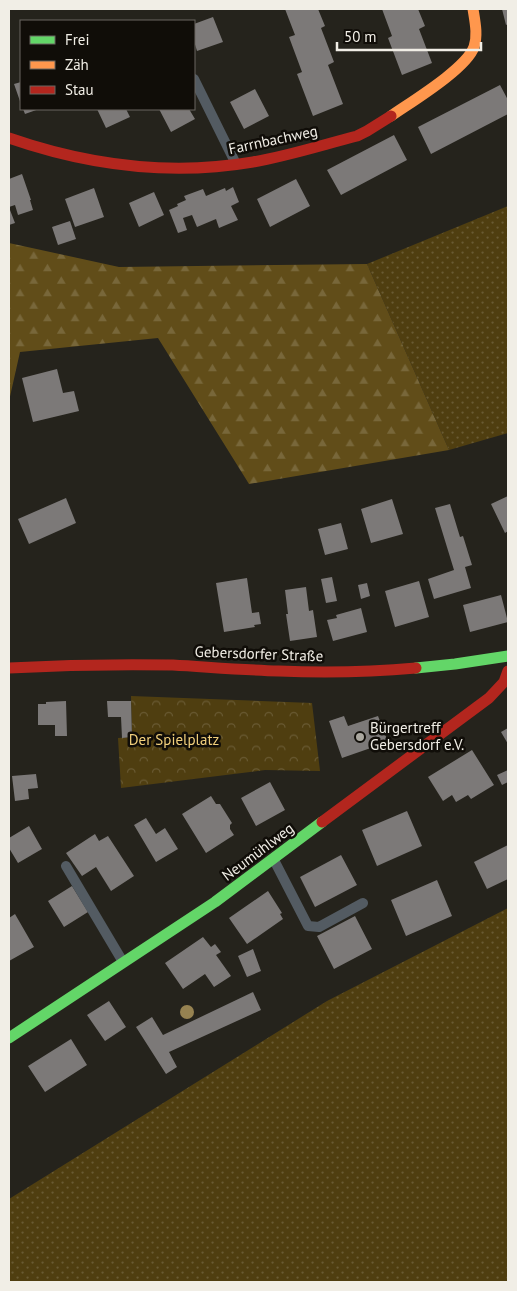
<svg xmlns="http://www.w3.org/2000/svg" width="517" height="1291" font-family="'PT Sans',sans-serif">
<style>
.grass{fill:url(#grass-dots)}
.forest{fill:url(#forest-firs)}
.park{fill:url(#park-crowns)}
.building{fill:#7c7978}
.lines{fill:none;stroke-linecap:round;stroke-linejoin:round}
.lane{stroke:#535b62;stroke-width:10}
.fast{stroke:#63d668;stroke-width:11}
.slow{stroke:#ff974d;stroke-width:11}
.jam{stroke:#b3261e;stroke-width:11}
.tree{fill:#968251}
.poi-dot{fill:#aaa79f;stroke:#100d08;stroke-width:2}
.labels{text-anchor:middle;stroke-width:5;stroke-linejoin:round;paint-order:stroke}
.street-label{font-size:15px;fill:#f1eee6;stroke:#100d08}
.poi-label{font-size:15px;fill:#f1eee6;stroke:#100d08;text-anchor:start}
.park-label{font-size:15px;fill:#f2d07c;stroke:#100d08}
</style>
<defs>
<pattern id="grass-dots" width="8" height="8" patternUnits="userSpaceOnUse" patternTransform="scale(1.25)"><rect width="8" height="8" fill="#4f3e10"/><path d="M2 2h.1M6 6h.1" fill="none" stroke="#695a33" stroke-width="1.8" stroke-linecap="round"/></pattern>
<pattern id="forest-firs" width="22" height="20" patternUnits="userSpaceOnUse" patternTransform="scale(1.25)"><rect width="22" height="20" fill="#614d19"/><path d="M5 1l3.5 6h-7zM16 11l3.5 6h-7z" fill="#78673a"/></pattern>
<pattern id="park-crowns" width="20" height="18" patternUnits="userSpaceOnUse" patternTransform="scale(1.25)"><rect width="20" height="18" fill="#4f3e10"/><path d="M2 6a3 3 0 1 1 6 0M12 15a3 3 0 1 1 6 0" fill="none" stroke="#695a33"/></pattern>
</defs>
<rect width="100%" height="100%" fill="#25231c"/>
<path class="grass" d="M508 206V433L449 450 367 264Z
M508 908V1282H9V1199L327 1001Z"/>
<path class="forest" d="M9 243 119 267 367 264 449 450 249 484 158 338 20 352 9 401Z"/>
<path class="park" d="M131 696 312 703 320 771 265 770 121 788 118 738 132 737Z"/>
<path class="building" d="M285 9H318L325 26 321 28 334 62 328 65 343 104 313 116 297 74 302 72 289 37 295 35Z
M382 9H418L425 26 419 29 432 63 402 75 388 38 392 36Z
M502 9H508V24L506 25Z
M213 17 223 42 197 51 194 41V24Z
M21 82V104L14 84Z
M500 85 508 100V114L431 154 418 127Z
M255 89 269 116 244 129 230 102Z
M23 109H39L25 114Z
M97 109H126L130 117 106 128Z
M159 109H189L195 119 171 132Z
M394 135 407 160 341 195 327 170Z
M22 174 31 200H30L33 210 18 215 15 205 9 207V179Z
M296 179 310 206 270 227 257 199Z
M233 187 239 202 231 206 238 220 219 228 216 219 197 227 192 215 183 218 181 212 187 230 178 233 169 210 178 206 177 204 186 200 184 196 203 189 206 196 225 188 226 191Z
M94 188 104 217 75 227 65 199Z
M154 192 164 215 139 227 129 203Z
M10 210 15 223 9 225V211Z
M70 221 76 239 58 245 52 227Z
M57 369 63 393 74 391 79 411 33 422 22 378Z
M508 496V531L505 533 491 504Z
M66 498 76 523 29 544 18 519Z
M392 499 403 534 371 543 361 509Z
M450 504 460 537 463 536 472 565 465 567 471 588 434 599 428 579 454 570 435 508Z
M341 523 348 549 325 555 318 529Z
M332 577 337 601 326 603 321 579Z
M247 578 252 613 259 612 261 624 254 625 255 627 224 632 216 583Z
M419 581 429 617 395 627 385 591Z
M367 583 370 596 361 599 358 585Z
M306 587 309 611 313 610 317 637 290 641 286 614H288L285 590Z
M501 595 508 622 470 632 463 605Z
M361 608 367 632 333 641 327 620 337 618 336 615Z
M66 701 67 736H55V725H38V704H46V702Z
M107 701H131L132 737 122 738 121 717H108Z
M344 716 348 726 378 716 388 742 342 758 329 721Z
M508 728V744L501 732Z
M472 750 494 785 471 799 468 795 456 802 452 795 443 801 428 777Z
M508 770V782L502 785 497 775Z
M36 774 38 788 28 789 29 799 15 801 12 776Z
M270 782 285 810 256 826 241 798Z
M211 796 216 804H220L232 823 230 825V829L234 835 206 853 182 814Z
M407 811 422 846 377 866 362 830Z
M146 818 156 834 165 828 178 849 156 862 134 825Z
M29 826 42 849 18 863 9 848V838Z
M95 834 99 841 108 836 134 876 111 891 96 867 82 876 66 853Z
M508 845V879L487 889 474 862Z
M341 855 357 885 315 907 300 877Z
M437 880 452 916 406 936 391 900Z
M72 886 88 912 64 927 48 901Z
M268 891 282 913 280 914 283 919 247 944 229 918Z
M15 914 34 947 9 961V918Z
M355 916 372 949 334 969 317 936Z
M203 937 211 947 215 944 221 952 216 955 231 976 214 987 205 974 183 989 165 963Z
M253 949 261 971 247 977 238 956Z
M253 992 261 1010 169 1052 177 1067 166 1074 136 1027 152 1017 163 1035Z
M109 1001 126 1027 105 1041 87 1015Z
M71 1039 87 1065 45 1092 28 1066Z"/>
<g class="lines">
<path class="lane" d="M194 79 236 164
M274 860 308 926 319 927 363 903
M66 866 123 962"/>
<path class="fast" d="M416 668 455 664 508 656
M9 1038 215 902 322 822"/>
<path class="slow" d="M391 116C411 102 466 69 474 47 478 35 475 22 473 9"/>
<path class="jam" d="M9 138C87 165 171 176 253 162 288 156 322 145 357 136L367 131 391 116
M9 668C64 665 118 664 173 665 208 667 244 670 279 671 325 673 371 672 416 668
M322 822 489 698 504 682 508 671"/>
</g>
<circle class="tree" cx="187" cy="1012" r="7"/>
<circle class="poi-dot" cx="360" cy="737" r="5"/>
<g class="labels">
<g class="street-label">
<text transform="translate(273 140) rotate(-12)" y="5">Farrnbachweg</text>
<text transform="translate(259 654) rotate(2)" y="5">Gebersdorfer Straße</text>
<text transform="translate(258 852) rotate(-37)" y="5">Neumühlweg</text>
</g>
<g class="poi-label">
<text x="370" y="733">Bürgertreff<tspan x="370" dy="17">Gebersdorf e.V.</tspan></text>
</g>
<g class="park-label">
<text x="174" y="745">Der Spielplatz</text>
</g>
</g>
<rect width="517" height="1291" fill="none" stroke="#f1eee6" stroke-width="20"/>
<rect x="20" y="20" width="175" height="90" fill="#100d08" stroke="#6a6761"/>
<rect x="30" y="36" width="25" height="8" fill="#63d668" stroke="#6a6761"/>
<text x="65" y="45" font-size="15" fill="#f1eee6">Frei</text>
<rect x="30" y="61" width="25" height="8" fill="#ff974d" stroke="#6a6761"/>
<text x="65" y="70" font-size="15" fill="#f1eee6">Zäh</text>
<rect x="30" y="86" width="25" height="8" fill="#b3261e" stroke="#6a6761"/>
<text x="65" y="95" font-size="15" fill="#f1eee6">Stau</text>
<path d="M337 42v8h144v-8" fill="none" stroke="#f1eee6" stroke-width="2.5"/>
<text x="344" y="42" font-size="15" fill="#f1eee6" stroke="#100d08" stroke-width="4" paint-order="stroke">50 m</text>
</svg>
